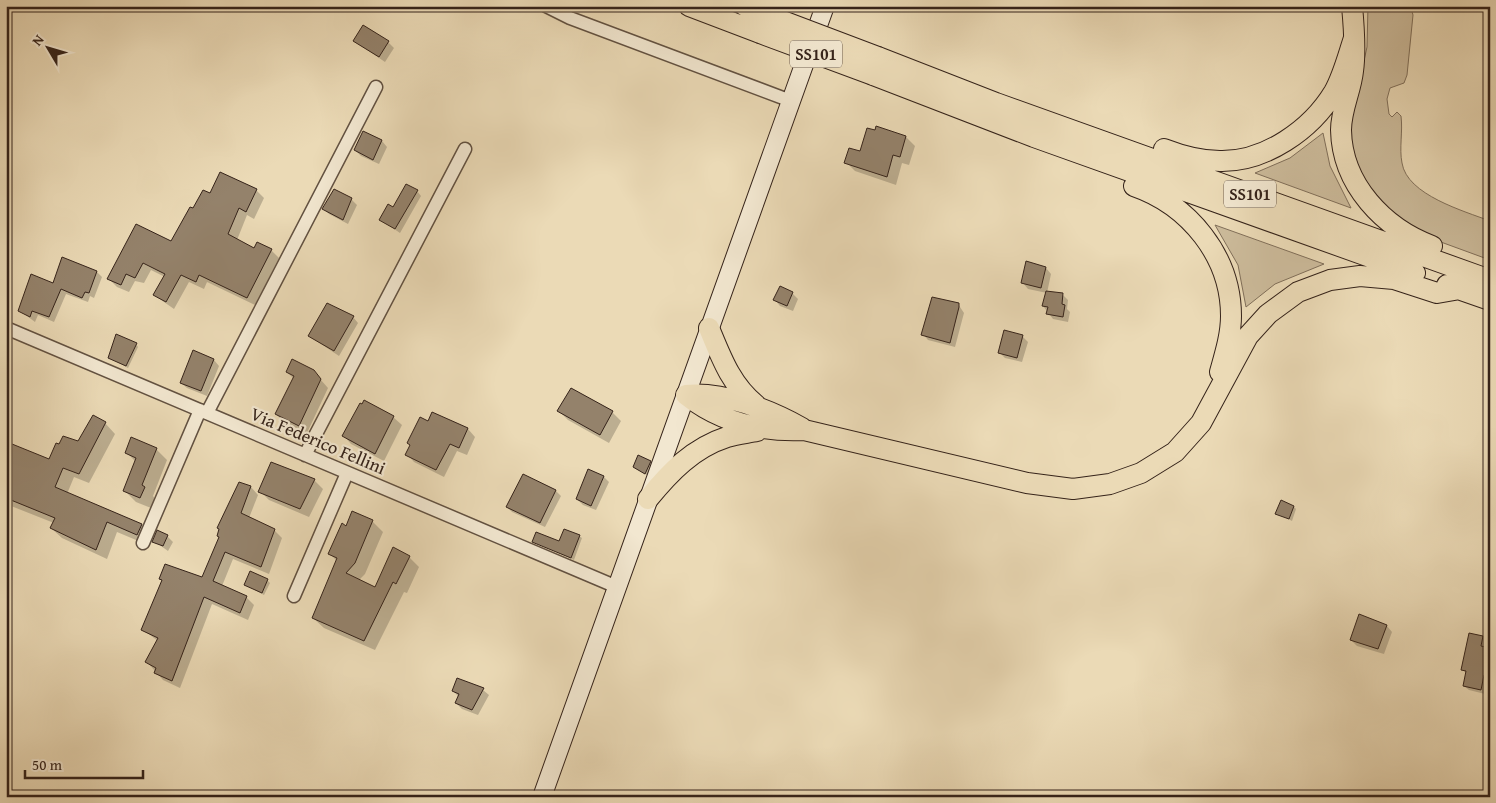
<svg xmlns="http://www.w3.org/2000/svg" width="1496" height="803" font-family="'Gentium Book Plus',serif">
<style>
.green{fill:#ccbb9b;stroke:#806f5a}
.shadow{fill:#0003}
.building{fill:#94826b;stroke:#35231a}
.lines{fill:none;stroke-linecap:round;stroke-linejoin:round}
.minor-casing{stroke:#625141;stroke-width:15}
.secondary-casing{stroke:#35231a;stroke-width:20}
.trunk-casing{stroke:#35231a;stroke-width:22}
.minor{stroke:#f2e7d0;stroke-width:12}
.secondary{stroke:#f2e7d0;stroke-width:18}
.trunk{stroke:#ebdab6;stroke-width:20}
.trunk-bridge-casing{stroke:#35231a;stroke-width:22;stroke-linecap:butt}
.trunk-bridge{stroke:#ebdab6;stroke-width:20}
.labels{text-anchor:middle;stroke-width:4.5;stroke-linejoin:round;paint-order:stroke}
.shield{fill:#f2e7d0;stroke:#6e5e51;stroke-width:1}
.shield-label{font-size:16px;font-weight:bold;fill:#35231a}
.street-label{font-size:18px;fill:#35231a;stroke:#f2e7d0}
</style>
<rect width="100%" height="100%" fill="#ebdab6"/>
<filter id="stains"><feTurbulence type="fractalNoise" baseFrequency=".004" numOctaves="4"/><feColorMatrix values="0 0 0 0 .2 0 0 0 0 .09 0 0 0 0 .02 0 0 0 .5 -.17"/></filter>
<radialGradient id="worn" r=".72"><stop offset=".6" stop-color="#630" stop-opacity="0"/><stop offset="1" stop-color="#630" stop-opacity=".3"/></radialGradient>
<path class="green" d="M1368 6 1411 8 1413 15 1407 75 1404 83 1390 88 1387 99 1389 114 1392 117 1397 112 1401 116C1403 132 1399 148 1402 163 1407 195 1464 211 1490 221V260L1419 234 1406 226 1363 182 1348 134 1367 47Z
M1323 133 1330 166 1351 208 1255 173 1290 158Z
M1215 225 1324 264 1275 284 1246 307 1238 265Z"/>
<path class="shadow" d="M354 41 388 42 394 48 385 62Z
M877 127 906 137 915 146 909 165 902 163 896 185 855 171 846 162 860 153Z
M364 133 382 141 387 147 379 164 361 156 355 150Z
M256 190 264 198 254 219 247 215 237 240 254 249 271 250 279 258 255 305 207 282 204 289 189 282 174 309 154 295 165 277 151 270 144 283 135 281 129 292 117 287 109 279 171 243 194 210 210 195Z
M334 191 352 200 357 205 348 224 329 214 324 209Z
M417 191 421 196 400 233 381 220Z
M1046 268 1051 274 1047 293 1062 294 1068 300 1067 309 1070 312 1068 322 1053 319 1043 306 1047 293 1028 289 1023 283Z
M97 272 102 277 94 298 90 296 88 302 66 294 54 322 38 315 35 322 19 310 53 285Z
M792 293 798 299 793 311 780 306 775 300Z
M958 304 964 313 955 347 928 340 923 334Z
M353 317 358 323 339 356 309 336Z
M1023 337 1028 342 1022 362 1005 358 1000 353Z
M136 344 138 347 128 368 109 357Z
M214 360 219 366 207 396 187 388 181 383Z
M313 371 328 388 307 433 284 422 276 414 294 379 287 372Z
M559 411 612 412 621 421 609 443 568 420Z
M433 414 468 429 475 437 467 455 457 451 444 477 414 462 407 454Z
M393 417 402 425 384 461 351 444 343 435Z
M105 423 115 434 89 483 74 477 67 494 142 525 152 535 148 545 117 532 107 559 62 538 51 528 54 523 6 504V462L50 461Z
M156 449 167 460 153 496 155 499 151 508 136 502 125 491 136 462 126 452Z
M650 462 652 465 648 476 634 467Z
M524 476 556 491 561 496 545 527 512 512 507 507Z
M604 477 609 482 596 510 583 505 577 499Z
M314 480 323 489 309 517 269 500 260 491Z
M240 483 251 487 258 495 249 518 274 530 282 538 269 574 233 559 222 586 246 597 254 605 248 620 212 604 180 688 163 680 147 662 158 641 142 629 163 582 160 579 203 578Z
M1294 507 1296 509 1292 521 1277 513Z
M372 521 383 532 365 574 359 580 375 588 409 557 419 567 407 593 404 592 375 650 324 628 313 618 337 561 330 554 347 527Z
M167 536 173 542 168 551 154 541Z
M579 536 582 538 574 560 534 542H560Z
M267 580 270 583 264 595 245 585Z
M1387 626 1392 632 1384 654 1357 646 1351 640Z
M1470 634 1483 637 1488 642 1486 649H1490V679L1485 694 1469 690 1464 686 1467 674 1462 669Z
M483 690 489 695 478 715 462 709 456 703 459 697 453 691Z"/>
<path class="building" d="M363 25 389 41 379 57 353 41Z
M876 126 906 136 900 157 893 155 887 177 844 163 849 148 860 151 867 128 875 130Z
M363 131 382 140 373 160 354 150Z
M220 172 257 189 246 212 239 208 228 234 254 248 257 242 272 249 247 298 199 275 196 282 181 275 166 302 153 295 165 274 143 263 135 278 126 274 121 285 107 279 136 224 171 241 190 207 193 208 203 190 210 193Z
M406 184 418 190 395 229 379 220 388 204 393 207Z
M334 189 352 198 343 220 322 209Z
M62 257 97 271 89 293 85 292 82 298 61 289 49 317 32 311 30 317 18 311 31 274 53 283Z
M1026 261 1046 267 1041 288 1021 283Z
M780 286 793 292 787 306 773 300Z
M1046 291 1063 293 1062 304 1065 305 1063 317 1046 314 1048 307 1042 306Z
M932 297 959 303V307L950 343 921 335Z
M327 303 354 316 334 351 308 336Z
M1004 330 1023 335 1017 358 998 353Z
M116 334 137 343 126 366 108 358Z
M193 350 214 359 201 391 180 383Z
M292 359 314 370 321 379 299 426 275 414 294 376 286 372Z
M571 388 613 411 600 435 557 411Z
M364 400 394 416 375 454 342 436 360 403 362 404Z
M432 412 468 428 459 448 450 444 436 470 405 455 410 445 407 443 420 417 428 421Z
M93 415 106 422 79 474 63 468 55 487 142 524 137 535 107 522 96 550 50 528 55 518 6 498V459L12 444 49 459 56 443 59 444 63 436 78 441Z
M131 437 157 448 142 485 145 487 140 498 123 491 136 458 125 453Z
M638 455 651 461 645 474 633 467Z
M271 462 315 479 300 509 258 492Z
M588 469 604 476 591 506 576 499Z
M523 474 556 490 540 523 506 507Z
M239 482 251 486 241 513 275 529 261 567 225 552 213 581 247 596 240 613 204 597 172 681 154 673 156 668 145 662 158 638 141 630 162 580 159 579 165 564 202 577 219 537 217 536 219 529 217 528Z
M1281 500 1294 506 1289 519 1275 514Z
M352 511 373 520 355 563 346 573 375 587 393 547 410 556 396 584 393 582 364 641 312 618 337 558 328 554 342 523 346 526Z
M564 529 580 535 571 558 532 542 536 532 559 541Z
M157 530 168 535 163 546 152 542Z
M250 571 268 579 262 593 244 585Z
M1359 614 1387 625 1378 649 1350 640Z
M1469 633 1483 636 1481 646 1490 648V676L1484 675 1481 690 1463 686 1466 671 1461 670Z
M457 678 484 688 472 710 455 703 459 694 452 691Z"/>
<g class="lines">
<defs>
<path id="minor" d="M546 6 570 18 791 101
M6 328 617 587
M207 413 376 87
M305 455 465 149
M143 543 200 410
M294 596 347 473"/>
<path id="secondary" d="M542 797 825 6"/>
<path id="trunk" d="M689 6 760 33
M745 6 767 15
M1352 6C1354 27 1356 50 1353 71 1351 91 1341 109 1341 130 1342 185 1384 228 1432 246
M878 57 996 103 1490 280
M873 75 1034 137 1415 273
M1164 149C1182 156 1201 161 1220 161 1265 162 1311 130 1334 92 1343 76 1348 56 1354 38
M1134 186C1189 205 1231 256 1231 316 1231 335 1225 354 1220 372
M1447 285 1490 300
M709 328C721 357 731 385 756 405
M686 395C720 422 761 432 804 430L1027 483 1073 489 1110 484 1141 473 1175 452 1201 423 1248 336 1268 314 1298 292 1330 280 1360 276 1394 279 1437 293 1460 289
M686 395C722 391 770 410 802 428
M648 499C670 472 693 448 727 437 736 434 747 433 757 431"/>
</defs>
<use href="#minor" class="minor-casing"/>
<use href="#secondary" class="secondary-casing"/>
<use href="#trunk" class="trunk-casing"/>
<use href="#minor" class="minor"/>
<use href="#secondary" class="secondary"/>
<use href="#trunk" class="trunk"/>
<defs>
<path id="trunk-bridge" d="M767 15 878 57
M760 33 873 75"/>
</defs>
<use href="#trunk-bridge" class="trunk-bridge-casing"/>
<use href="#trunk-bridge" class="trunk-bridge"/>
</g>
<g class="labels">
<g class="shield">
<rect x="790" y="40.5" width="52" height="27" rx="4"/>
<rect x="1224" y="180.5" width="52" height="27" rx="4"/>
</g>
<g class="shield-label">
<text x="816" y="60">SS101</text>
<text x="1250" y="200">SS101</text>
</g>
<g class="street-label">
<text transform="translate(318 441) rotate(23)" y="6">Via Federico Fellini</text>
</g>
</g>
<rect width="1496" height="803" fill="none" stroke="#ebdab6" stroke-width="25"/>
<rect x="8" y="8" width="1481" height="788" fill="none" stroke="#35231a" stroke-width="2.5"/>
<rect x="12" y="12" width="1471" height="778" fill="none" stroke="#35231a"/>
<g transform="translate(48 48) rotate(308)" stroke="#f2e7d0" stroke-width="4" paint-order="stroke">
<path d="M0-4L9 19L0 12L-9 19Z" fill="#35231a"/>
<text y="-8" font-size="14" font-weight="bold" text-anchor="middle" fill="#35231a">N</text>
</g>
<path d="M25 770v8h118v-8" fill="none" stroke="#35231a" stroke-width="2.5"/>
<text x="32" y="770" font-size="15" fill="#35231a" stroke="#f2e7d0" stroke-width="4" paint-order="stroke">50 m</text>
<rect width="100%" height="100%" filter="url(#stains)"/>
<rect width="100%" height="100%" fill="url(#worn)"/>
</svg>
